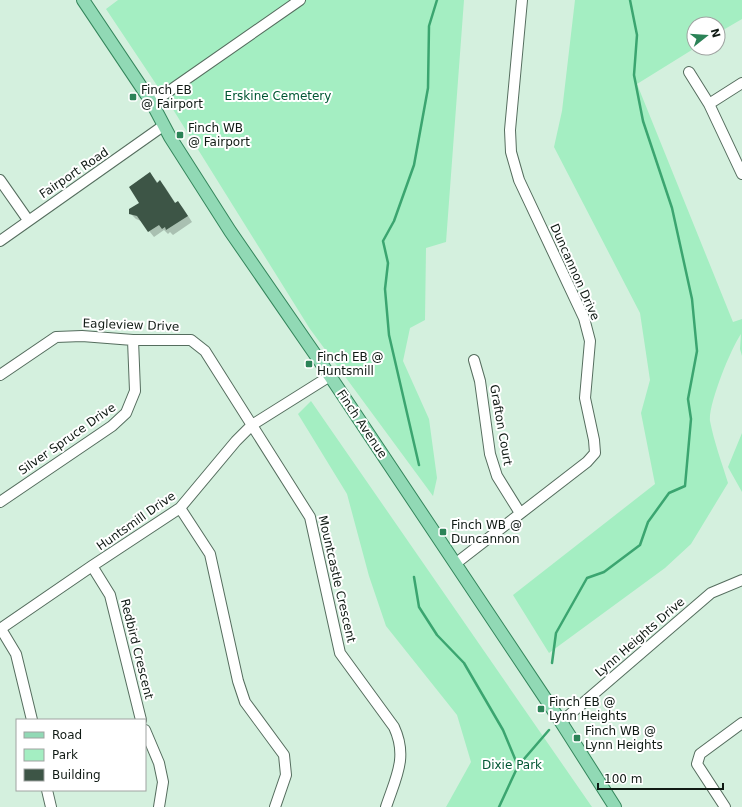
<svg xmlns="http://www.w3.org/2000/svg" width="742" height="807" font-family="'DejaVu Sans',sans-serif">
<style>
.green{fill:#a4eec2}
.shadow{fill:#0003}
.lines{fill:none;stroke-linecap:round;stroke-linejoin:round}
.stream{stroke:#3ba570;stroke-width:2.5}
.building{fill:#3d5546}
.minor-casing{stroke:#556d5e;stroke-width:12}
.major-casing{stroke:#34865c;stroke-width:14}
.minor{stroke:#fff;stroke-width:10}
.major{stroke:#91d9b5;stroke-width:12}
.poi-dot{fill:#2b8357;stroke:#fff;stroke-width:1.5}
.labels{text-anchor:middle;stroke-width:4;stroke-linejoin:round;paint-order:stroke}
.poi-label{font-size:12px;fill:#101a14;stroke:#fff;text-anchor:start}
.park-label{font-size:12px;fill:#005633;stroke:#fff}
.street-label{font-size:12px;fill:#101a14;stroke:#fff}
</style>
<rect width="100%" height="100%" fill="#d4f0de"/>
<path class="green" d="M118 0H464L446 242 426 248 425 320 410 328 403 361 429 419 437 478 433 496 310 329 174 111 106 9Z
M575 0H742V19L718 33V24H694L695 48 637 84 733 322 742 319V356L740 349 741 334C731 348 708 405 710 421 714 442 722 463 728 483L691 544 665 568 549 653 513 595 655 484 641 413 650 380 640 313 554 147 562 111Z
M311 401 592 807H446L471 762 457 715 386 626 369 576 347 494 298 414Z
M742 433V492L728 467Z"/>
<path class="shadow" d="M150 173 158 183 160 182 165 187 176 204 178 202 183 208 192 222 173 235 170 232 168 234 164 230 154 237 141 221 136 219 130 213 140 204Z"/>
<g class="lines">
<path class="stream" d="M419 465 389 335 385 289 388 263 383 241 394 221 414 165 428 88 429 26 437 0
M414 577 419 607 437 635 464 663 503 730 518 766
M552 663 556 633 587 578 604 572 640 545 648 522 669 493 685 486 691 419 688 399 697 351 692 299 672 208 643 121 634 75 637 35 630 0
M499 807 518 766 549 730"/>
</g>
<path class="building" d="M150 172 157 183 160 180 175 203 178 201 188 216 166 230 165 227 162 229 159 225 148 232 137 216 129 214V209L139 203 129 187Z"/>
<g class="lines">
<defs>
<path id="minor" d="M689 72 709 104 742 174
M152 103 300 0
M709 104 742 83
M0 180 28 220
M0 241 163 126
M474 360 480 381 490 454 497 476 520 513
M0 375 56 337 82 336 133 340H191L205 351 310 517 340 653 394 727C408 757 396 777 386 807
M0 502 112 426 126 413 135 391 133 340
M180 508 210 554 238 681 245 702 284 755 286 775 275 807
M455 564 587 462 595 453 594 440 585 398 590 341 584 318 519 180 511 152 510 130 522 0
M92 566 110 595 141 720
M0 629 92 566 180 508 236 441 252 425 330 376
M1 629 16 654 32 720
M561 722 711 593 742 580
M145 730 159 763 163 782 159 807
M47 790 51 807
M725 807 697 764 700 754 742 723"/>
<path id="major" d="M83 0 152 103 170 137 230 231 330 376 561 722 615 807"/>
</defs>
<use href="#minor" class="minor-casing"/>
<use href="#major" class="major-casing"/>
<use href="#minor" class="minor"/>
<use href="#major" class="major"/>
</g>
<g class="poi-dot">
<rect x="129" y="93" width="8" height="8" rx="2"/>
<rect x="176" y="131" width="8" height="8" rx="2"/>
<rect x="305" y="360" width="8" height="8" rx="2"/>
<rect x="439" y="528" width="8" height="8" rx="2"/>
<rect x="537" y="705" width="8" height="8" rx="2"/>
<rect x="573" y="734" width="8" height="8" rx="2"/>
</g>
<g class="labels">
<g class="poi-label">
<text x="141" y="94">Finch EB<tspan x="141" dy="14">@ Fairport</tspan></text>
<text x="188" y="132">Finch WB<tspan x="188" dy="14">@ Fairport</tspan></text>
<text x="317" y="361">Finch EB @<tspan x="317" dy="14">Huntsmill</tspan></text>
<text x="451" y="529">Finch WB @<tspan x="451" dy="14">Duncannon</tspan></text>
<text x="549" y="706">Finch EB @<tspan x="549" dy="14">Lynn Heights</tspan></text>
<text x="585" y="735">Finch WB @<tspan x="585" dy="14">Lynn Heights</tspan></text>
</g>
<g class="park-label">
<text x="278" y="100">Erskine Cemetery</text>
<text x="512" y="769">Dixie Park</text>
</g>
<g class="street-label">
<text transform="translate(74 173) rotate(-34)" y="4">Fairport Road</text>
<text transform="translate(575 272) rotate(66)" y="4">Duncannon Drive</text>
<text transform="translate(131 325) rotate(2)" y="4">Eagleview Drive</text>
<text transform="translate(362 424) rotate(56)" y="4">Finch Avenue</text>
<text transform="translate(501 425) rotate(80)" y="4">Grafton Court</text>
<text transform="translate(67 439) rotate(-35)" y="4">Silver Spruce Drive</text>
<text transform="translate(136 521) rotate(-35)" y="4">Huntsmill Drive</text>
<text transform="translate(337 579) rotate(77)" y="4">Mountcastle Crescent</text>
<text transform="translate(640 637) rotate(-41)" y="4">Lynn Heights Drive</text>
<text transform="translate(137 649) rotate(76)" y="4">Redbird Crescent</text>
</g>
</g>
<rect x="16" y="719" width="130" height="72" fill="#ffffff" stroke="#9fa3a1"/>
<rect x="24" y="732" width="20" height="6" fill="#91d9b5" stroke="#9fa3a1"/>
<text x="52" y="739" font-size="12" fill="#101a14">Road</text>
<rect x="24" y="749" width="20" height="12" fill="#a4eec2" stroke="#9fa3a1"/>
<text x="52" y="759" font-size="12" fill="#101a14">Park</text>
<rect x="24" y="769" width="20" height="12" fill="#3d5546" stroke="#9fa3a1"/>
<text x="52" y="779" font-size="12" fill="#101a14">Building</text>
<g transform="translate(706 36) rotate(73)"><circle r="19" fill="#ffffff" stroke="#9fa3a1"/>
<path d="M0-3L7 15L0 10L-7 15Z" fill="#2b8357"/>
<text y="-6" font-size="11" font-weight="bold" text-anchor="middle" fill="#101a14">N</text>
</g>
<path d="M598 783v6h125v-6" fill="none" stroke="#101a14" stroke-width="2"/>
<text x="604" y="783" font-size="12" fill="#101a14" stroke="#ffffff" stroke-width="3" paint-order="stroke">100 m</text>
</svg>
